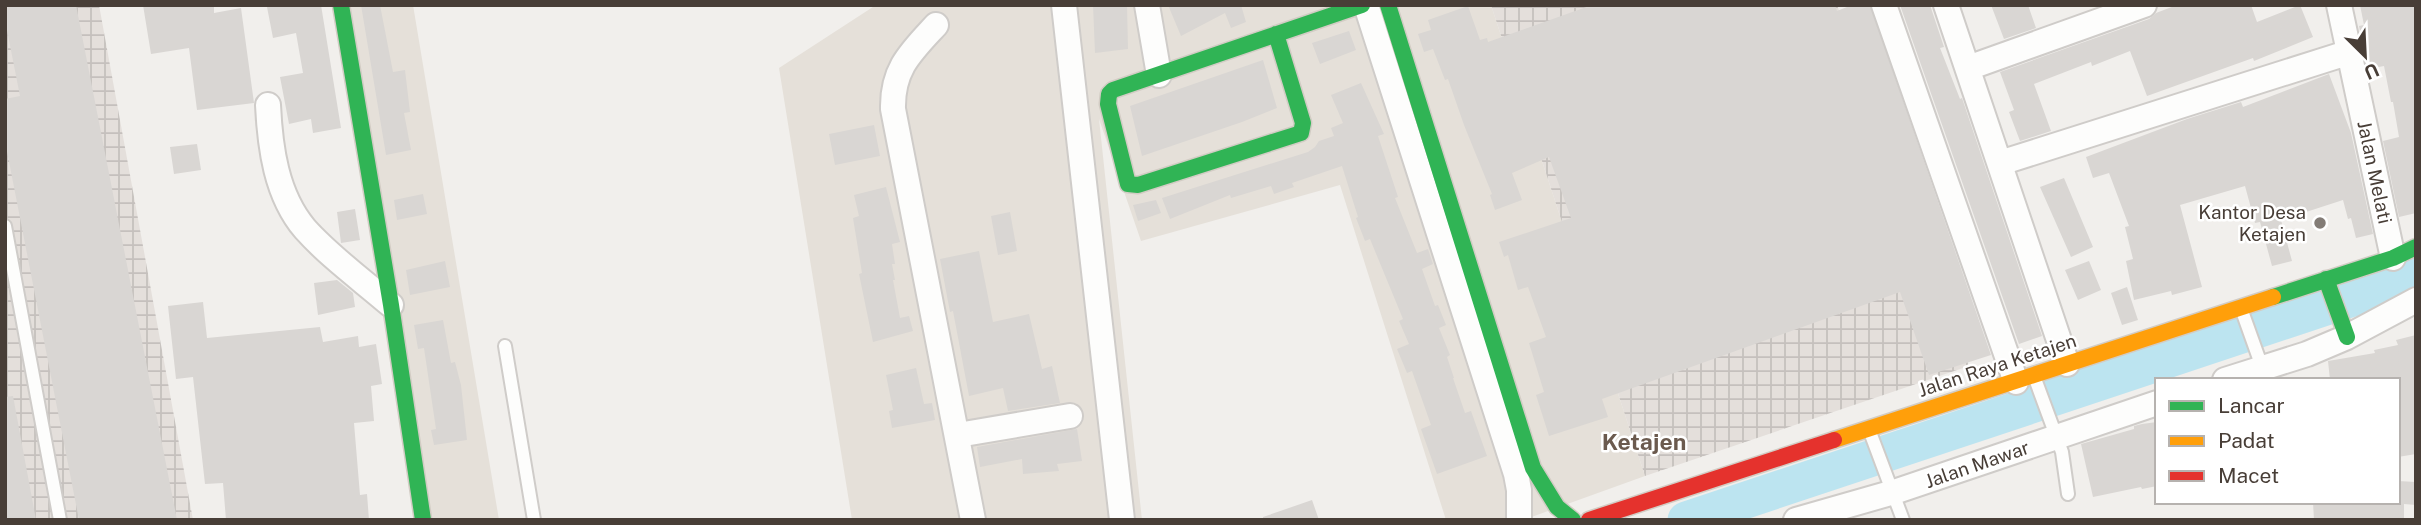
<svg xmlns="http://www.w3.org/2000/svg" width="2421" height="525" font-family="'Public Sans',sans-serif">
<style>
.residential{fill:#e5e0d9}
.industrial{fill:url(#industrial-grid)}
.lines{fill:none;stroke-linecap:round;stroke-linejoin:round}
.river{stroke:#bce4f0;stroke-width:37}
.building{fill:#d9d6d3}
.lane-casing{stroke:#cfccc9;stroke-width:16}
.street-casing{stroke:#cfccc9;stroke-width:28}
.fast-casing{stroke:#d2ccc4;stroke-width:19}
.slow-casing{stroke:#d2ccc4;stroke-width:19}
.jam-casing{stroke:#d2ccc4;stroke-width:19}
.lane{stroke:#fdfdfc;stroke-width:12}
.street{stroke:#fdfdfc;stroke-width:24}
.fast{stroke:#30b455;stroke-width:16}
.slow{stroke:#ff9f0a;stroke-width:16}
.jam{stroke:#e5322d;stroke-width:16}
.poi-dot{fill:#837c76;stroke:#fff;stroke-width:2.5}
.labels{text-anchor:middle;stroke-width:5;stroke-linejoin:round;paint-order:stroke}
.street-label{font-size:19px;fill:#483e37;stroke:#fff}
.poi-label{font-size:19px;fill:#483e37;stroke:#fff;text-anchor:end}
.quarter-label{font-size:23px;font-weight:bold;fill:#6b5a4e;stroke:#fff}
</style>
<defs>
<pattern id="industrial-grid" width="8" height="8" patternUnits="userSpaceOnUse" patternTransform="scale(1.75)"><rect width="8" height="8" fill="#e4dfdb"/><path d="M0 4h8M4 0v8" fill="none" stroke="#c5c0bd"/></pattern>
</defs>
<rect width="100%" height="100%" fill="#f1efec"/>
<path class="residential" d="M348 5H413L499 520H432Z
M876 5H1491L1645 476 1523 520H1446L1340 185 1141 241 1099 119 1142 520H852L779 68Z"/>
<path class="industrial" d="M5 5H99L193 520H5Z
M1491 5H1837L1969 366 1645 476Z"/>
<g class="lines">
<path class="river" d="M1686 520 2398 283 2416 274"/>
</g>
<path class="building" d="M5 5H76L177 520H79L5 141V99L20 96 5 20Z
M143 5H214V13L241 8 254 103 197 110 189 48 151 54Z
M276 5H321L341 128 313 133 311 119 289 124 280 77 303 73 296 33 273 38 267 7Z
M361 5H380L393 72 405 70 410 112 404 113 411 150 386 155Z
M1093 5H1127L1128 49 1095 53Z
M1168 5H1241L1246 22 1231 28 1225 13 1181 36Z
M1592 5H1835L1837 11 1852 5H1870L1991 355 1929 375 1900 292 1602 399 1608 417 1549 436 1536 395 1544 392 1529 343 1546 337 1528 287 1518 290 1508 255 1504 257 1499 242 1571 218 1549 157 1512 173 1522 200 1495 210 1490 195 1492 194 1464 125 1448 79 1445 80 1433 49 1424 52 1418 34 1431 30 1428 20 1468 6 1480 40 1487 38 1488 42Z
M1900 5H1930L1944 47 1940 48 1960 99 1962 98 2042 336 2019 344Z
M1991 5H2028L2036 28 2004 39Z
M2177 5H2251L2257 22 2300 5 2313 37 2254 61 2253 58 2147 96 2130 51 2092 66 2091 62 2034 84 2051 131 2020 141 2009 112 2014 110 2000 72 2149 19 2156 13Z
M2360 5H2416V213L2399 217 2383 141 2399 137 2393 102H2391L2384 66 2368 69 2359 26 2364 25Z
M1349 31 1356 50 1320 64 1312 43Z
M1263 60 1277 108 1242 122 1142 156 1130 106Z
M2329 74 2351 133 2373 234 2356 238 2351 218 2348 219 2343 200 2281 220 2292 261 2272 266 2260 222 2255 223 2245 186 2180 205 2202 287 2172 295 2171 291 2134 300 2126 261 2133 259 2125 227 2129 226 2109 173 2093 178 2086 157 2187 119 2241 102 2243 107Z
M1361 83 1384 134 1378 136 1398 197 1395 198 1417 253 1428 249 1433 264 1422 269 1435 306 1438 305 1446 325 1439 328 1450 355 1447 357 1454 378H1453L1465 413 1471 411 1487 456 1437 474 1421 429 1431 425 1412 371 1407 373 1397 349 1409 344 1399 321 1403 319 1370 239 1365 241 1356 218 1358 217 1342 166 1292 183 1294 187 1274 194 1271 186 1231 198 1230 195 1170 219 1162 198 1308 152 1315 147 1319 141 1334 136 1331 128 1343 123 1331 95Z
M874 125 880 156 835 165 829 134Z
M197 144 201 170 174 174 170 147Z
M2064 178 2093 247 2071 257 2040 187Z
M886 187 900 242 892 244 895 264H892L895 280H893L900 318 909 316 913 331 873 342 859 274 862 273 853 218 859 216 854 195Z
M423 194 427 214 397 220 394 200Z
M1156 200 1161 213 1138 221 1133 205Z
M355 209 360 240 341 243 337 212Z
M1010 212 1017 251 998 255 991 216Z
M979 251 993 322 1029 314 1042 369 1052 366 1060 403 1008 411 1003 388 969 396 953 311 950 312 940 259Z
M445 261 450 287 410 295 406 270Z
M2089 261 2101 290 2078 300 2065 270Z
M337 280 353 293 355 307 318 315 314 283Z
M2127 287 2138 320 2122 325 2111 293Z
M203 302 207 338 320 327 323 342 358 336 359 347 376 344 382 384 371 386 374 421 354 423 360 495 367 494 369 520H226L223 483 205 484 193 377 176 379 168 306Z
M443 320 451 363 455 362 461 385 467 440 434 445 431 430 436 429 424 348 418 349 414 325Z
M2416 335V454L2398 457V380H2330L2328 361 2375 353 2374 350 2398 345 2396 340Z
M916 368 924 404 932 403 935 420 892 428 889 411 893 410 886 375Z
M13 396 36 520H5V397Z
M2157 422V486L2142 489 2141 487 2093 497 2081 444 2134 429V426L2142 424Z
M1077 429 1082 461 1057 464 1059 471 1023 474 1022 459 980 467 977 447Z
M2398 481 2416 482V505L2404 504V520H2314L2313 502H2398Z
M1312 500 1319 520H1263V517Z"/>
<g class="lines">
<defs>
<path id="lane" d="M5 226 60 520
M2242 311 2262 367
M505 346 534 520
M2034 376 2062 452 2068 494
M1870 432 1903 520"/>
<path id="street" d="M1064 5 1122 520
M1147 5 1159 75
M1366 5 1516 474 1519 490V520
M1884 5 2016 382
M1946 5 2067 364
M2339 5 2393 258
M936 25C911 52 892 69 893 109L973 520
M1968 68 2144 5
M268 105C270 147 276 195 305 229 330 257 362 280 391 305
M2000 163 2350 52
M2225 380 2307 354 2347 337 2416 300
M958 435 1070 416
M1796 520 1894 492 2157 403"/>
<path id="fast" d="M341 5 391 305 423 520
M1388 5 1533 468 1557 507 1573 520
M1276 34 1303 123 1301 133 1138 185 1128 184 1108 104 1109 94 1113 90 1362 5
M2326 279 2347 337
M2273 297 2393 258 2416 247"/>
<path id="slow" d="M1834 440 2273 297"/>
<path id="jam" d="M1589 520 1834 440"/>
</defs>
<use href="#lane" class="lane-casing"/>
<use href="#street" class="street-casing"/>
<use href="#fast" class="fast-casing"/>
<use href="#slow" class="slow-casing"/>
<use href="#jam" class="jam-casing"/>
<use href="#lane" class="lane"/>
<use href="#street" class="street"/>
<use href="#fast" class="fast"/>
<use href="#slow" class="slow"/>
<use href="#jam" class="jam"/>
</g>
<circle class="poi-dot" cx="2320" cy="223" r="7"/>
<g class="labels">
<g class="street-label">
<text transform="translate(2375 172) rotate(78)" y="7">Jalan Melati</text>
<text transform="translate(1997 365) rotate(-18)" y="7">Jalan Raya Ketajen</text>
<text transform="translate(1977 464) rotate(-19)" y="7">Jalan Mawar</text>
</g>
<g class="poi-label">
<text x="2306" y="219">Kantor Desa<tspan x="2306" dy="22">Ketajen</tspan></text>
</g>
<g class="quarter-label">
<text x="1644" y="450">Ketajen</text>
</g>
</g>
<rect width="2421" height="525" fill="none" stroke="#483e37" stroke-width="14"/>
<rect x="2155" y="378" width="245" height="126" fill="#ffffff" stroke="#b6b2af" stroke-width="2"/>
<rect x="2169" y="401" width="35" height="10" fill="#30b455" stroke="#b6b2af" stroke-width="2"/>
<text x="2218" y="413" font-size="21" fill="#483e37">Lancar</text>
<rect x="2169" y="436" width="35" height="10" fill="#ff9f0a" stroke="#b6b2af" stroke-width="2"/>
<text x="2218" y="448" font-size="21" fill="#483e37">Padat</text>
<rect x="2169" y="471" width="35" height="10" fill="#e5322d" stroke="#b6b2af" stroke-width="2"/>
<text x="2218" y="483" font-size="21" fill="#483e37">Macet</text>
<g transform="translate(2365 56) rotate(156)" stroke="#ffffff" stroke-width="5" paint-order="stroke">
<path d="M0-5L12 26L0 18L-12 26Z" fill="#483e37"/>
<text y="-10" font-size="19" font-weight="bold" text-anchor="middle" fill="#483e37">U</text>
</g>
</svg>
